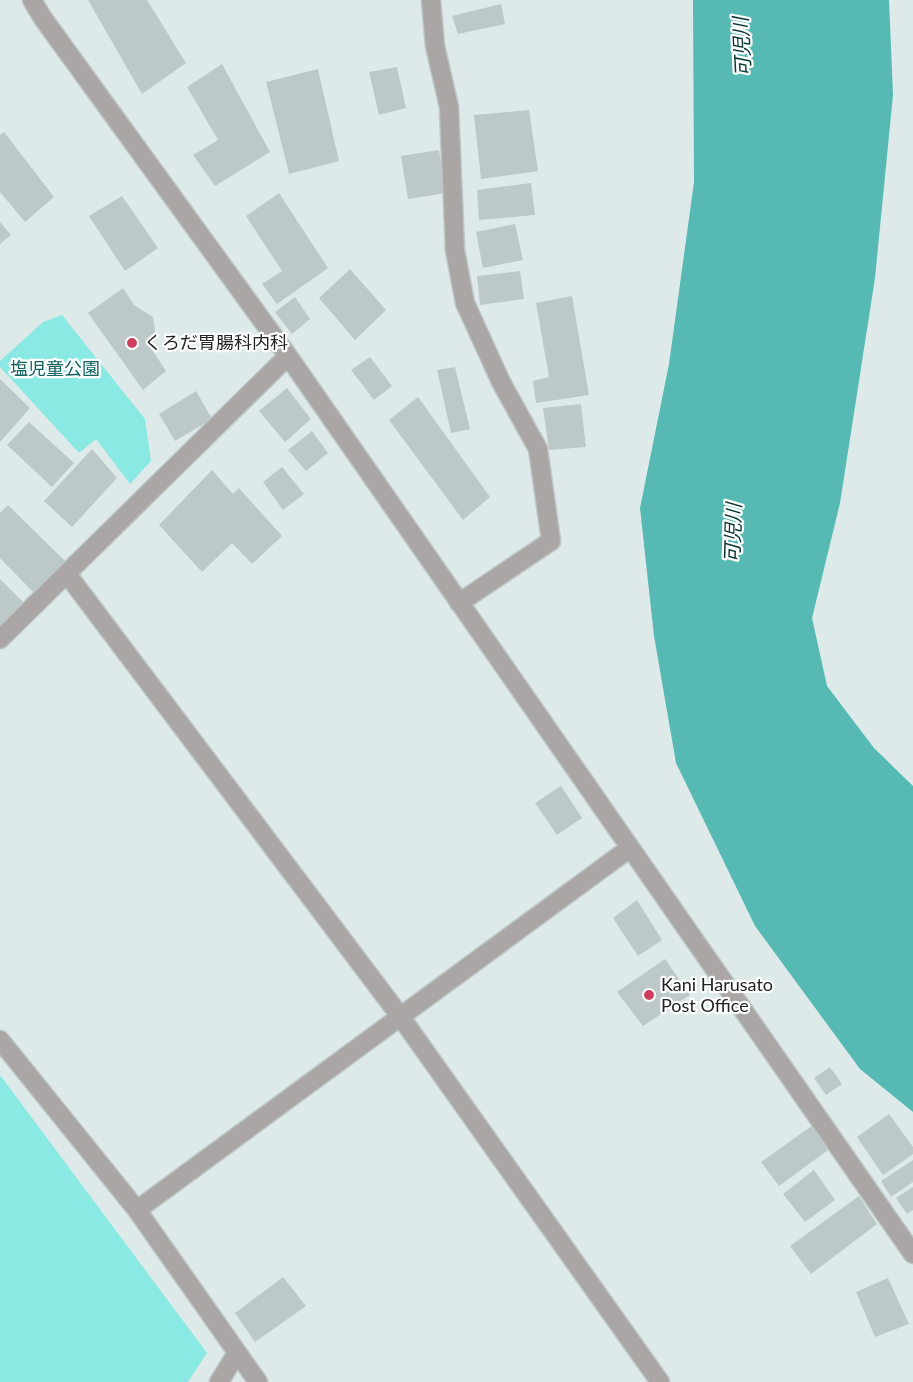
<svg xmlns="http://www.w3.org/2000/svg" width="913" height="1382" font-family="Lato,'Noto Sans JP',sans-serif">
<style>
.green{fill:#8be9e3}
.water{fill:#57b9b4}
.building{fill:#bdc9c8}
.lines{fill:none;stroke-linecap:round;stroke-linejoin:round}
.street-casing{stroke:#bcc6c6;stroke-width:21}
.street{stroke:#aba6a6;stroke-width:18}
.poi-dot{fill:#ce3f5d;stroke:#fff;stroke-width:2}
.labels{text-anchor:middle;stroke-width:4.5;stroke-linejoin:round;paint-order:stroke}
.poi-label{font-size:18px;fill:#202424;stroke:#fff;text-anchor:start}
.park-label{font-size:18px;fill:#0f6360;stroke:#fff}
.water-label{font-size:20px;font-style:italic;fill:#053634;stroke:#fff}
</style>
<rect width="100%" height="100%" fill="#deeae9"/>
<path class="green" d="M62 315 145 419 151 461 130 484 96 439 79 453 0 367V361L43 322Z
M0 1075 207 1353 188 1382H0Z"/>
<path class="water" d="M693 0H889L893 95 875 278 840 503 812 618 827 686 874 748 913 786V1112L860 1069 755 926 676 763 654 636 640 508 669 364 694 182Z"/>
<path class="building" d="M88 0H147L186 63 142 94Z
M501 4 505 24 458 34 452 16Z
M222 64 270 152 215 186 193 155 218 140 187 87Z
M397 67 406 108 379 115 369 72Z
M318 69 339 161 289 174 266 82Z
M529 110 538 171 481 179 474 115Z
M4 132 54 197 25 222 0 192V135Z
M439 150 446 193 408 199 401 156Z
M531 183 535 215 479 220 477 190Z
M279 193 328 268 277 304 262 284 282 271 246 216Z
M122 196 158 248 125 271 89 216Z
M0 222 11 235 0 244Z
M515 224 523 260 483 268 476 232Z
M350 269 386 310 355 340 319 298Z
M520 271 524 299 480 305 477 276Z
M123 288 134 305 153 317 156 338 151 348 166 371 143 390 88 313Z
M572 296 589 395 536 403 533 381 549 377 536 303Z
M295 297 310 319 292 334 275 312Z
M370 357 392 386 374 400 351 370Z
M455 367 470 429 451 433 437 370Z
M0 379 30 408 0 442Z
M287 388 311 419 285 442 259 411Z
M196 391 212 419 175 441 159 414Z
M418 397 490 497 463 520 389 420Z
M581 404 586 447 549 450 543 408Z
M29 422 74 463 52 487 7 445Z
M312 431 328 453 306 471 288 450Z
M92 449 117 478 72 527 44 501Z
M282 467 304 494 283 510 263 482Z
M212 470 233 494 239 488 282 536 252 564 232 543 202 572 159 525Z
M8 505 66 562 34 593 0 558V513Z
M0 579 23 602 0 625Z
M561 786 582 818 557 835 535 803Z
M637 900 662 940 638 956 613 918Z
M665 959 690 995 643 1026 617 992Z
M830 1067 842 1084 826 1095 814 1078Z
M889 1114 913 1147V1154L883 1175 857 1137Z
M813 1125 828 1150 779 1186 761 1162Z
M913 1160V1182L891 1197 881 1181Z
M814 1170 835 1200 805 1222 783 1194Z
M913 1187V1210L907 1214 896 1198Z
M859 1196 877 1224 811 1274 790 1246Z
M283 1277 306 1306 255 1342 235 1313Z
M888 1278 909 1324 875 1337 856 1292Z"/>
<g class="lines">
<defs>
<path id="street" d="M32 0 42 17 288 356 913 1254
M431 0 435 46 449 107 455 250 465 303 501 382 538 449 551 541 459 603
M67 574 400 1016 660 1382
M0 639 288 356
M0 1040 137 1210 258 1382
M137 1210 630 848
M219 1382 237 1353"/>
</defs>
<use href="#street" class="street-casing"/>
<use href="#street" class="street"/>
</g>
<g class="poi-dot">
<circle cx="132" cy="343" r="6"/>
<circle cx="649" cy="995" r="6"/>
</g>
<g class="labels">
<g class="poi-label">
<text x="144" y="349">くろだ胃腸科内科</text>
<text x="661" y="991">Kani Harusato<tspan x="661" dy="21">Post Office</tspan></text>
</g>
<g class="park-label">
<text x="55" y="375">塩児童公園</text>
</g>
<g class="water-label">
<text transform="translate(742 47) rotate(-93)" y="7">可児川</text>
<text transform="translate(733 533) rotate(-88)" y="7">可児川</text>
</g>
</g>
</svg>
